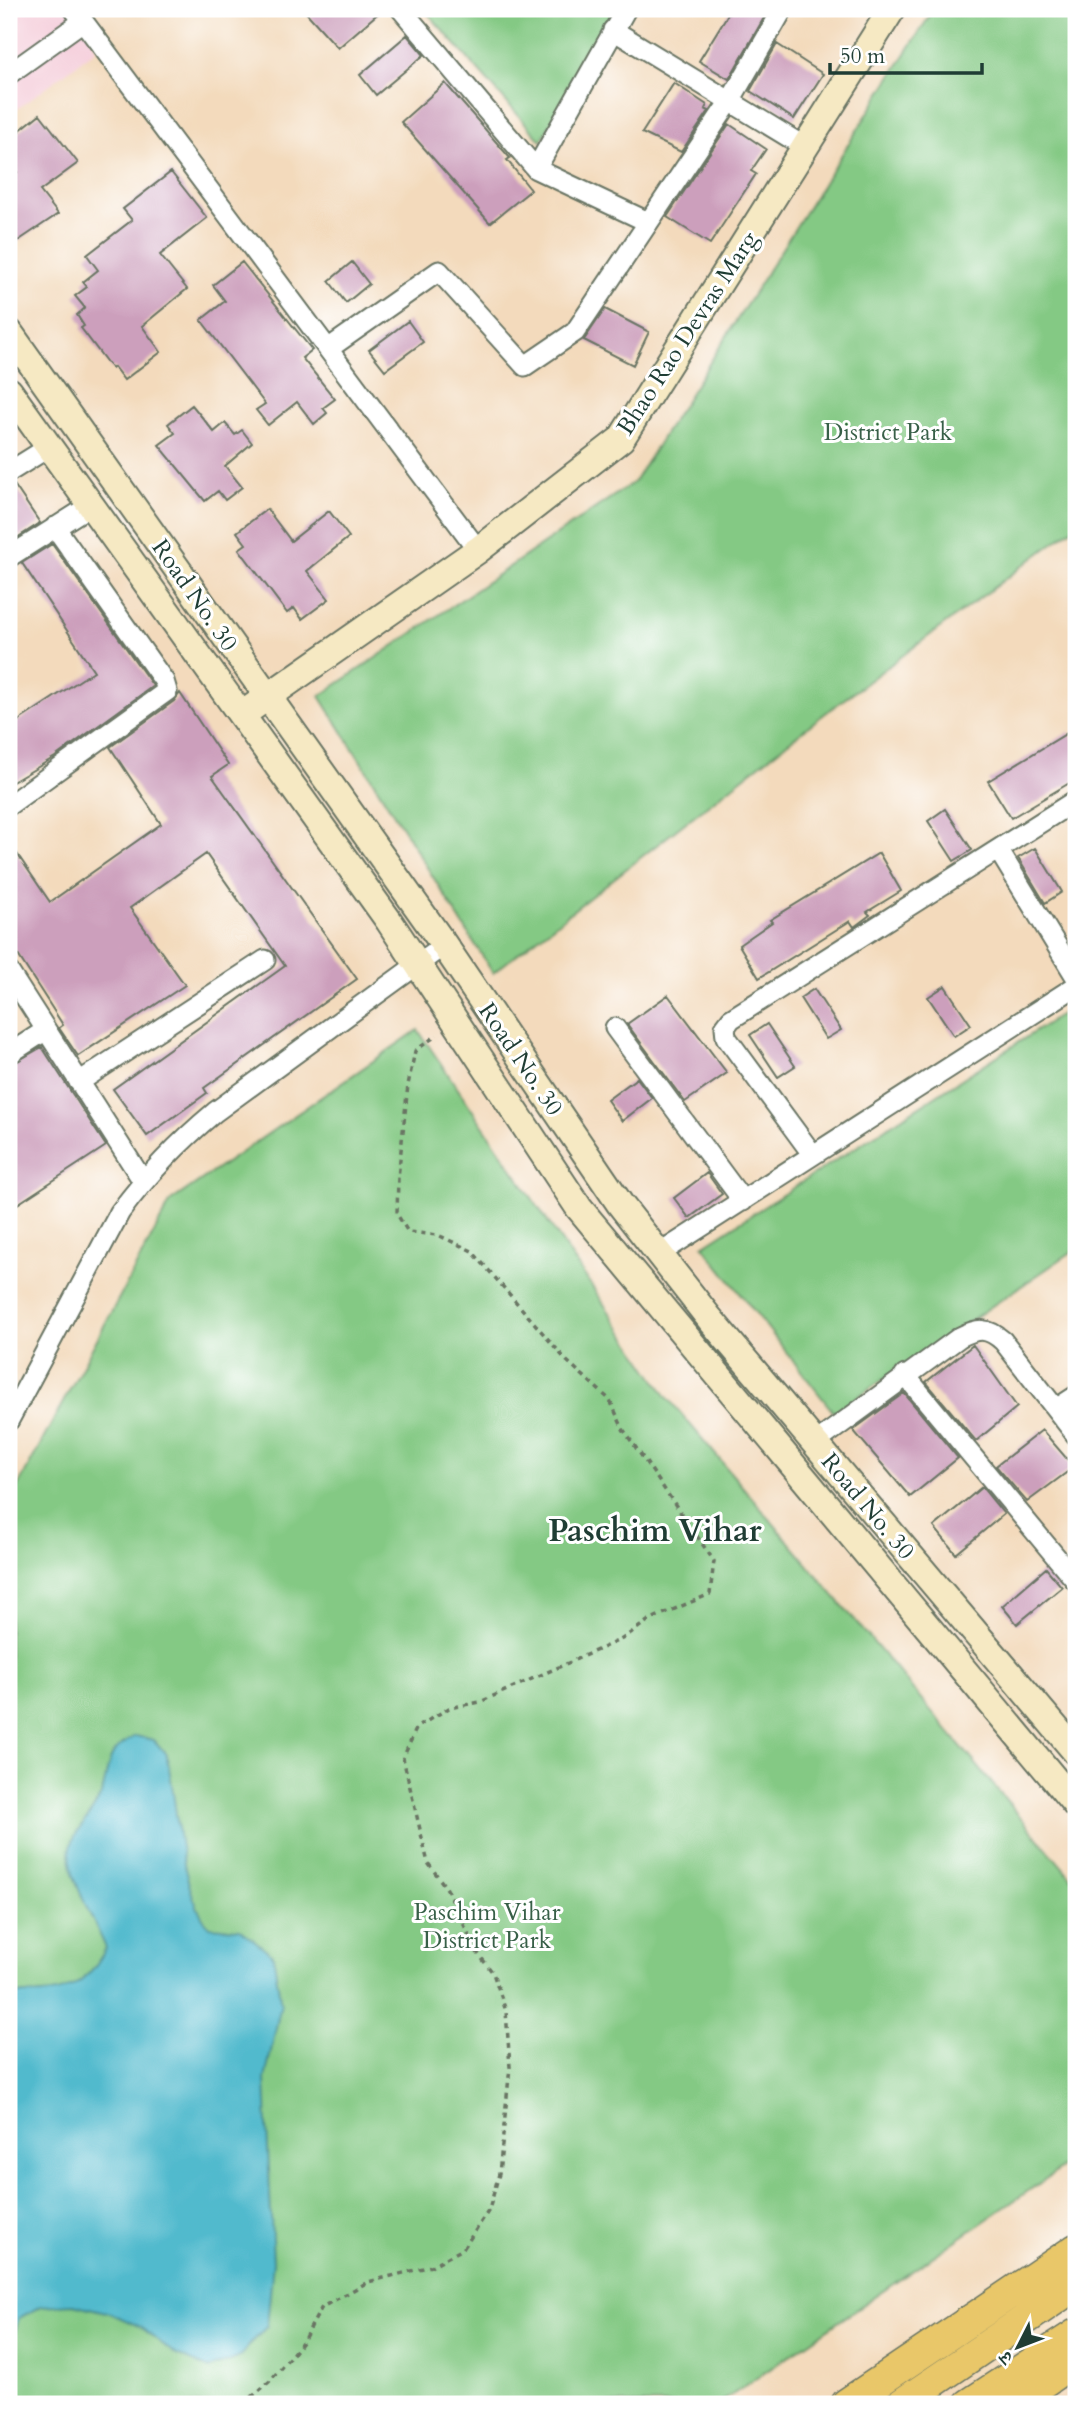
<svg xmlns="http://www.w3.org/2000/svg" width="1085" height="2413" font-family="Cardo,'Noto Serif Devanagari',serif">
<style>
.built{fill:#f5cfdb}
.green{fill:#84c984;stroke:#52835c;stroke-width:2}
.water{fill:#51bacd;stroke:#387c80;stroke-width:2}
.building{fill:#cc9fbc}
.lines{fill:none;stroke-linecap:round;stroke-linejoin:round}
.street-casing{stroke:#697464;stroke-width:23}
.secondary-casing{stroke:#697464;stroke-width:30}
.primary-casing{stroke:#697464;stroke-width:33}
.path{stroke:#697464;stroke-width:3.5;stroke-dasharray:5 5;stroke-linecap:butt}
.street{stroke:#fff;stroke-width:19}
.secondary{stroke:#f6e9c3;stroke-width:26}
.primary{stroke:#e9c769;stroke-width:30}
.labels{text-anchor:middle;stroke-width:6;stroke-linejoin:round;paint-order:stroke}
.street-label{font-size:24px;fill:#1f3d34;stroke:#fff}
.park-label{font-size:24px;fill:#386048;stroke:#fff}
.district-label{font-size:32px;font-weight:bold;fill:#1f3d34;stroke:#fff}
</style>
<rect width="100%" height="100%" fill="#fff"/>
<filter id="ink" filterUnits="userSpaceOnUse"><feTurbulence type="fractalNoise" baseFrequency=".0143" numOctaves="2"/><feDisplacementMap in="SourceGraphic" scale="14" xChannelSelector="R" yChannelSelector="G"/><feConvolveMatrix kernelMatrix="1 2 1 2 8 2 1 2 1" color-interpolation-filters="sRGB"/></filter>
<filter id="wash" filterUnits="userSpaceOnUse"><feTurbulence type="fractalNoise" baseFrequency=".00686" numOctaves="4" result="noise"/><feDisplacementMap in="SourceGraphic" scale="28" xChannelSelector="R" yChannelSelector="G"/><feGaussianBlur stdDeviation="1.57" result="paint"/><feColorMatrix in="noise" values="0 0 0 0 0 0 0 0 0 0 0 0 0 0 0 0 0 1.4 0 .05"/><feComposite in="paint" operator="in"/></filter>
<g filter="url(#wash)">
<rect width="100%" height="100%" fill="#f3dabc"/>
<path class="built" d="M9 9H80L96 50 9 115Z"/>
<path class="green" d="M424 9H617L541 141Z
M934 9H1076V526L819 718 493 973 320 696 634 482Z
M1076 1005V1249L834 1413 703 1246Z
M418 1030 667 1397 1076 1883V2158L719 2404H9V1503L171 1201Z"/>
<path class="water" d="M135 1736 154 1740 166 1754C179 1805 177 1885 209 1927L240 1929 273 1955 281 2004 265 2079 273 2262 267 2326 238 2358 210 2369 176 2355 141 2327 110 2313 73 2304 41 2306 19 2318 9 2352V1993C57 1997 83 1993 106 1948 96 1923 62 1869 72 1843 79 1824 95 1812 102 1792 111 1762 104 1754 135 1736Z"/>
<g id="blocks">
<path class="building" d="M303 9H383L338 48Z
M731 9H769L729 79 699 61Z
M407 35 424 55 376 95 360 75Z
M777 44 823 74 794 119 750 91Z
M445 83 510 158 507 160 531 190 490 223 401 122Z
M674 83 707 105 705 109 709 111 681 152 642 133Z
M40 114 78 163 40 191 58 214 18 241 9 229V178L17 172 9 161V139Z
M729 124 766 149 751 171 756 174 710 244 667 217Z
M171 172 207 218 160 255 187 289 142 326 161 352 124 380 114 367 112 369 81 328 84 326 77 315 85 308 75 296 87 287 83 282 98 270 87 255 132 220 123 209Z
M242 262 312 350 302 358 335 399 323 408 327 413 314 424 297 402 268 425 256 410 265 404 201 320 225 301 213 285Z
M352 262 369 284 346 303 329 281Z
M605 309 649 332 633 365 584 340Z
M408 321 423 342 385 370 369 350Z
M192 405 214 432 225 423 235 435 242 430 252 443 225 466 242 487 225 500 218 491 205 501 159 445 175 433 168 424Z
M13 483 40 523 9 543V484Z
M267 509 291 541 329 511 349 537 307 571 329 599 302 619 294 608 287 613 239 549 246 544 237 532Z
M52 544 153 686 55 757 9 784V727L94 671 22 563Z
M180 693 228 765 212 776 357 979 204 1088 207 1093 147 1136 113 1089 285 966 206 854 130 908 185 985 78 1056 59 1028 63 1025 9 941V842L50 902 161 824 110 747 174 701Z
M1069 732 1076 744V779L1011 818 988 781Z
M945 809 972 850 954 861 928 821Z
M1035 848 1062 892 1045 903 1018 858Z
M879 853 901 891 867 912 870 915 854 927 850 921 759 978 739 945 772 922 770 920Z
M945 986 971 1025 954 1036 928 997Z
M814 989 841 1030 826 1039 800 998Z
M668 995 727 1073 685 1102 627 1024Z
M767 1024 795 1066 778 1077 750 1035Z
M42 1047 106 1146 16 1205 15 1202 9 1206V1066Z
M637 1078 652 1098 622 1121 607 1100Z
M707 1173 722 1194 689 1218 674 1198Z
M973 1345 1017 1407 976 1441 926 1382Z
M904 1393 958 1458 910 1497 853 1430Z
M1042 1430 1074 1467 1027 1502 996 1466Z
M982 1487 1004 1514 956 1554 934 1527Z
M1046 1568 1062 1587 1017 1624 1002 1606Z"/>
</g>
</g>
<g filter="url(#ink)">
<use href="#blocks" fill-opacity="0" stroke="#697464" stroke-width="2"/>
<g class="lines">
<defs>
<path id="street" d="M74 9 478 550
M401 9 536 169 648 222
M613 30 805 147
M9 74 83 21
M536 169 626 9
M328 349 439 271 525 366 575 332 730 101 783 9
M9 472 49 447
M9 557 91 505
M9 805 167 691 164 681 55 527
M999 851 1076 977
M9 972 143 1181
M615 1028 743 1201
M9 1054 46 1030
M79 1082 265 960
M813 1155 726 1037 725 1027 731 1019 1076 800
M659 1254 1076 986
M905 1375 1076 1581
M1056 1409 1076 1396
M9 1420 120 1212C148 1174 179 1142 215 1112L444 945
M815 1443 960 1337C978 1328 987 1327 1003 1341L1076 1435"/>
<path id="secondary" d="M9 332 440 939 620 1204 710 1319 1076 1752
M9 391 389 921 579 1208 1076 1805
M253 707 478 550 621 439 892 9"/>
<path id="primary" d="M846 2404 1076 2249
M901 2404 1076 2285
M969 2404 1076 2334
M1011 2404 1076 2360"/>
</defs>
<use href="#street" class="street-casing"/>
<use href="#secondary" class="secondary-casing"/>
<use href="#primary" class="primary-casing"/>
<path class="path" d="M244 2404 270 2381 303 2341 322 2307 368 2282 431 2266 463 2249 489 2210 499 2174 510 2067 506 2011 493 1973 477 1952 447 1889 428 1863 403 1758 417 1727 449 1708 480 1702 622 1639 649 1620 710 1594 714 1561 623 1429 610 1400 567 1361 472 1251 438 1235 408 1232 397 1214 398 1178 408 1085 415 1051 437 1035"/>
<use href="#street" class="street"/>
<use href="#secondary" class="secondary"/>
<use href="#primary" class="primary"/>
</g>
</g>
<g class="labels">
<g class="street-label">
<text transform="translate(687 333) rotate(-57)" y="8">Bhao Rao Devras Marg</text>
<text transform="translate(195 595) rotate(55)" y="8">Road No. 30</text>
<text transform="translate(521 1059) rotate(56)" y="8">Road No. 30</text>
<text transform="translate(868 1506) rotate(50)" y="8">Road No. 30</text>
</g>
<g class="park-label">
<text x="888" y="440">District Park</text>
<text x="487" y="1920">Paschim Vihar<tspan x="487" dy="28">District Park</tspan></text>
</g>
<g class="district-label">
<text x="655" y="1541">Paschim Vihar</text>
</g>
</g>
<rect width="1085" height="2413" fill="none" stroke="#fff" stroke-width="35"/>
<g transform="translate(1018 2347) rotate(228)" stroke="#ffffff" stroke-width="5" paint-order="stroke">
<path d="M0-5L12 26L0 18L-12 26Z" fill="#1f3d34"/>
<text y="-10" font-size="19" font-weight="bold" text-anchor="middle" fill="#1f3d34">उ</text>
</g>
<path d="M830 63v10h152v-10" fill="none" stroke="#1f3d34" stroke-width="3.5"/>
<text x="840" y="63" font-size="21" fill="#1f3d34" stroke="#ffffff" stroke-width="5" paint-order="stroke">50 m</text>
</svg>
